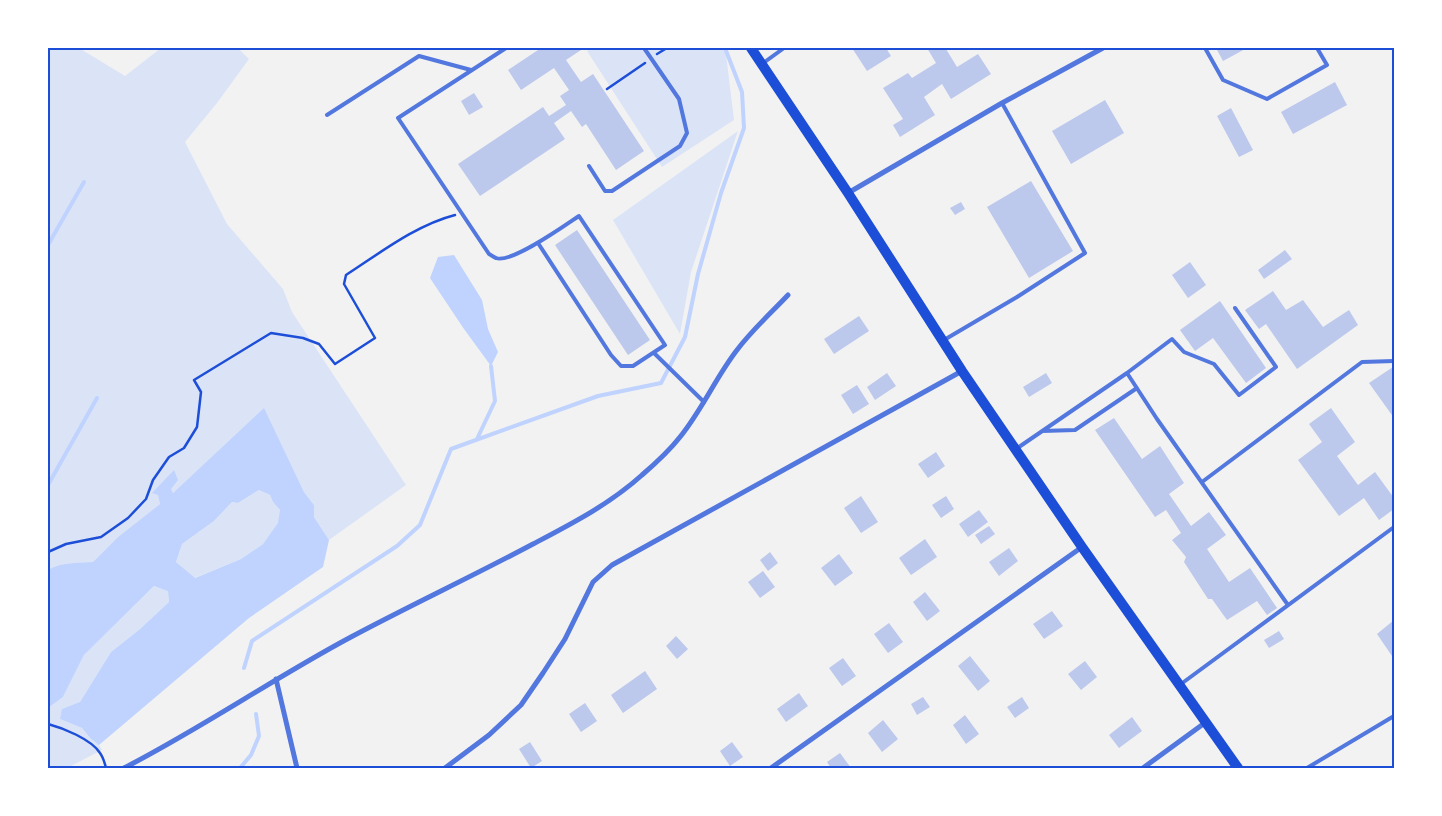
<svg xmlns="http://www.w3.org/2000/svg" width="1442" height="816" font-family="Mulish,sans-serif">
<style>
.green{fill:#dbe4f7}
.water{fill:#bfd3fe;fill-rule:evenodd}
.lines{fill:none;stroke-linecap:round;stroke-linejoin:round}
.stream{stroke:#bfd3fe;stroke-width:4}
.building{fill:#bdc9ec}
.path{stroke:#1d4ed8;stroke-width:2.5}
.service{stroke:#5277de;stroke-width:4}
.minor{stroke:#5277de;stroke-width:5}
.secondary{stroke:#1d4ed8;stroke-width:10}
.neatline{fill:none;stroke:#1d4ed8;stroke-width:2}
</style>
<rect width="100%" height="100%" fill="#f2f2f2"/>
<path class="green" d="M48 48H79L125 76 161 48H238L249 59 217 103 185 142 227 224 283 289 292 312 406 485 329 540 314 517V505L304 492 264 409 173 493 171 489 153 493 158 494 160 504 118 537 93 562C78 563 60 562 48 570Z
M592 48H722L726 54 734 120 662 167 587 51Z
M738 131 691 272 680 334 613 220Z
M259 490 270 495 273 502 280 510 279 523 263 544 241 559 194 578 176 562 182 544 214 521 232 502 238 503Z
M154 586 168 590 169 602 140 629 111 652 80 702 60 719 82 728 90 738 99 745 102 750 67 768H48V708L63 697 84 655Z"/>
<path class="water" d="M454 255 482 300 488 329 498 352 491 366 464 329 430 278 438 257Z
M264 408 304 492 314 505V517L329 540 323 567 249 618 99 745 90 738 82 728 60 719 62 709 80 702 111 652 140 629 169 602 168 591 154 586 84 655 63 697 48 708V570C60 562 78 563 93 562L118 537 160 504 158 495 152 493 174 470 178 480 171 489 173 493ZM259 490 270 495 273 502 280 510 278 523 263 544 241 559 195 578 176 562 182 544 214 521 232 502 238 503Z"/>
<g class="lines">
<path class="stream" d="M48 245 84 182
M477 439 495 401 491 366
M48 485 97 398
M244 668 252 641 397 546 420 525 451 449 598 396 661 383 685 337 698 274 721 193 744 128 742 92 725 48
M240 768 251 755 259 736 256 714"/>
</g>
<path class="building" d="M541 48H584L566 60 581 82 593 74 644 151 616 170 586 124 582 127 571 111 554 123 565 139 480 196 458 164 543 107 549 116 566 105 560 96 569 90 554 68 521 90 508 70Z
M852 48H886L891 56 867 71Z
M927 48H948L946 49 957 67 978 54 991 74 951 99 942 84 924 97 935 115 900 137 893 125 903 119 883 88 908 73 912 78 936 63Z
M1216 48H1247L1223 61Z
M1335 82 1347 105 1293 134 1281 112Z
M474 93 483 107 469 115 461 101Z
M1105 100 1124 133 1071 164 1052 131Z
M1231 108 1253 150 1239 157 1217 116Z
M1031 181 1073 251 1029 278 987 207Z
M961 202 965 209 955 215 950 208Z
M577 230 650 340 628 355 555 245Z
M1285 250 1292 259 1264 279 1258 270Z
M1190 262 1206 285 1188 298 1172 275Z
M1273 291 1286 310 1303 300 1323 327 1349 310 1358 325 1297 369 1266 324 1259 329 1245 310Z
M1220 301 1266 368 1246 383 1213 338 1195 351 1180 330Z
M859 316 869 331 834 354 824 339Z
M1393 367 1394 368V418L1369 383Z
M887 373 896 386 875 400 867 387Z
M1046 373 1052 383 1029 397 1023 387Z
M857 385 869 404 853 414 841 395Z
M1331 408 1355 442 1337 456 1358 485 1375 472 1394 498V509L1379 520 1364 498 1339 516 1298 460 1322 442 1309 424Z
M1114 418 1142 459 1160 446 1184 483 1169 494 1191 526 1209 512 1226 535 1207 549 1229 582 1250 568 1277 608 1267 615 1257 601 1227 620 1212 599H1208L1184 562 1186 557 1172 540 1181 533 1166 510 1155 517 1095 430Z
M936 452 945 466 928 478 918 464Z
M861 496 878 522 861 533 844 508Z
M946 496 954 509 941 518 932 505Z
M979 510 988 522 968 537 959 524Z
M989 526 995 534 981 544 975 535Z
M925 539 937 557 911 575 899 558Z
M1009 548 1018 561 999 576 989 562Z
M770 552 778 563 768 571 760 560Z
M839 554 853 573 835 586 821 568Z
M763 571 775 587 760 598 748 582Z
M925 592 940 611 927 621 913 602Z
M1052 611 1063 626 1044 639 1033 624Z
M1394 620V654L1392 656 1377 634Z
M889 623 903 642 888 653 874 634Z
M1279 631 1284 639 1269 648 1264 640Z
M676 636 688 649 677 659 666 646Z
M970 656 990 681 978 691 958 666Z
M843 658 856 676 842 686 829 668Z
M1085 661 1097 677 1081 690 1068 674Z
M645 671 657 689 623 713 611 695Z
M799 693 808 706 786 722 777 709Z
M923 697 930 707 917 715 911 704Z
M1022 697 1029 708 1015 718 1007 707Z
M585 703 597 721 581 732 569 714Z
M965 715 979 734 966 744 953 725Z
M1132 717 1142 731 1119 748 1109 735Z
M883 720 898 739 882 752 868 733Z
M530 742 542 761 531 768 519 749Z
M732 742 743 757 730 766 720 751Z
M840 753 851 768H831L827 762Z"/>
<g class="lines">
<path class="path" d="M657 54 667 48
M607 89 645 63
M48 552 66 544 101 537 128 518 146 499 153 480 169 457 184 448 197 427 201 392 194 380 271 333 303 338 319 344 335 364 375 338 344 284 346 275C380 253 416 225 455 215
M48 724C63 728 91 739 100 753 103 757 105 764 106 768"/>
<path class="service" d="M506 48 398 118 489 254C491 255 493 257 496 258 511 264 564 226 579 216L665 345 633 366H621L611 355 538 243
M1205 48 1223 80 1267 99 1327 65 1317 48
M762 64 784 48
M327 115 419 56 471 70
M589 166 605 191H612L680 146 687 133 679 99 644 48
M944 340 1017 297 1085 253 1002 103
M654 353 704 402
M1127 373 1172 339 1184 352 1214 364 1239 395 1276 367 1235 308
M1042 431 1075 430 1137 388
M1016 449 1127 373 1157 419 1288 605
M1202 482 1362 362 1394 361
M1181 684 1394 527
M1307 768 1394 716"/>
<path class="minor" d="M848 193 1002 103 1103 48
M276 679 297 768
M124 768C202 728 274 678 351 637 411 605 473 576 533 544 571 524 610 504 642 475 656 463 669 451 680 437 702 410 716 377 737 350 752 330 771 313 788 295
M445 768 489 735 521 705 543 673 565 639 593 582 612 565 962 371
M771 768 1082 547
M1143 768 1206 722"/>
<path class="secondary" d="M751 48 848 193 962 371 1082 547 1238 768"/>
</g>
<rect width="1442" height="816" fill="none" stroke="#ffffff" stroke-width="98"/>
<rect x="49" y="49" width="1344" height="718" class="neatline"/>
</svg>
